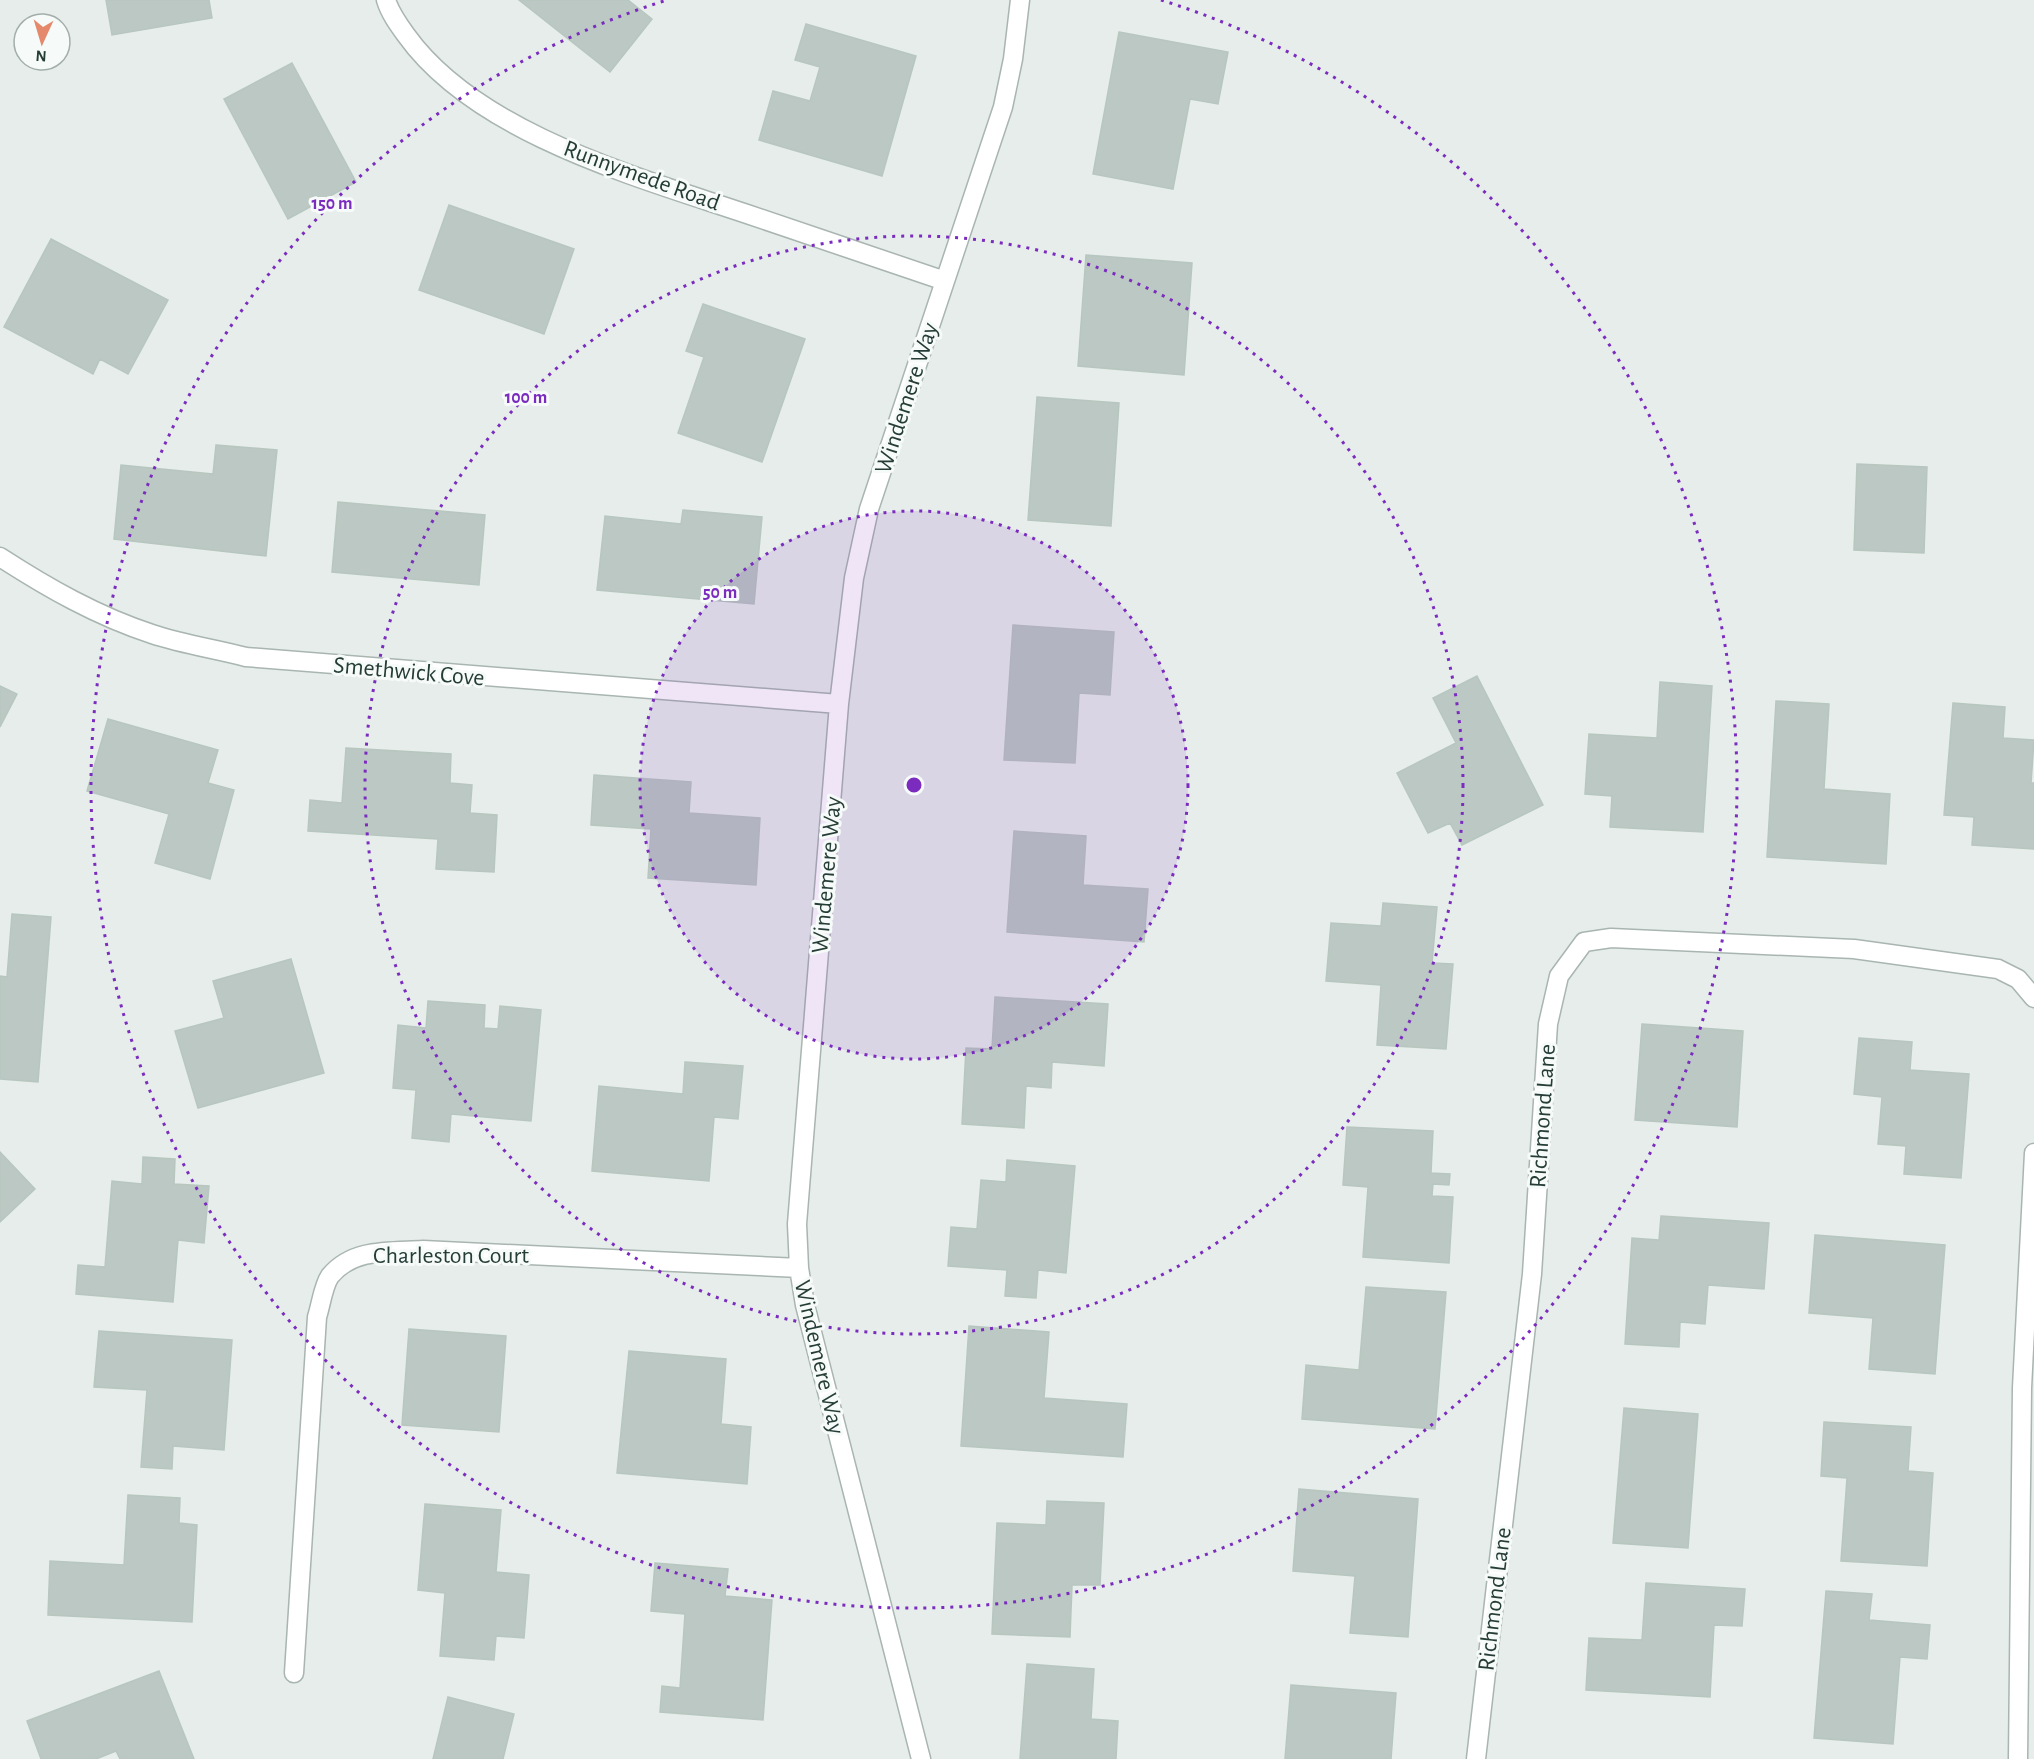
<svg xmlns="http://www.w3.org/2000/svg" width="2034" height="1759" font-family="'Alegreya Sans',sans-serif">
<style>
.building{fill:#bbc8c3;stroke:#b8c6c0;stroke-width:1.5}
.lines{fill:none;stroke-linecap:round;stroke-linejoin:round}
.street-casing{stroke:#a9b5b1;stroke-width:21}
.street{stroke:#fff;stroke-width:18}
.ring{fill:none;stroke:#7b2cbf;stroke-width:3;stroke-dasharray:3 6}
.labels{text-anchor:middle;stroke-width:6;stroke-linejoin:round;paint-order:stroke}
.street-label{font-size:24px;fill:#263d37;stroke:#f6faf8}
.centre{fill:#7b2cbf;stroke:#f6faf8;stroke-width:3}
.ring-label{font-size:18px;text-anchor:middle;font-weight:bold;fill:#7b2cbf;stroke:#f6faf8;stroke-width:6;stroke-linejoin:round;paint-order:stroke}
</style>
<rect width="100%" height="100%" fill="#e6edea"/>
<path class="building" d="M106 0H209L212 18 112 35Z
M519 0H628L652 19 610 72Z
M806 24 916 56 882 176 759 140 773 91 810 101 820 67 795 60Z
M1119 32 1228 52 1218 104 1190 99 1173 189 1093 174Z
M292 63 356 182 288 219 224 99Z
M449 205 574 249 544 334 419 290Z
M51 239 168 300 128 374 100 359 93 374 4 327Z
M1086 255 1192 263 1184 375 1078 366Z
M703 304 805 339 762 462 678 433 704 357 686 351Z
M1037 397 1119 403 1111 526 1028 520Z
M216 445 277 450 266 556 114 539 121 465 213 474Z
M1857 464 1927 467 1924 553 1854 550Z
M338 502 485 515 479 585 332 572Z
M683 510 762 517 754 604 597 590 605 516 681 524Z
M1013 625 1114 632 1110 695 1079 693 1075 763 1004 760Z
M1477 676 1543 805 1462 845 1450 823 1428 833 1397 773 1456 743 1433 698Z
M1660 682 1712 686 1703 832 1610 827 1612 796 1585 794 1589 734 1657 738Z
M0 686 17 694 0 727Z
M1776 701 1829 704 1824 789 1890 794 1886 864 1767 857Z
M1953 703 2005 707 2003 738 2034 740 2031 783H2034V849L1972 845 1974 817 1944 815Z
M108 719 218 750 208 783 234 790 210 879 155 863 169 814 87 791Z
M346 748 451 754 450 783 472 785 470 813 497 815 494 872 436 869 438 839 308 831 310 800 342 803Z
M594 775 691 782 689 813 760 818 756 885 648 878 651 829 591 825Z
M1014 831 1086 836 1083 885 1148 889 1144 942 1007 932Z
M1383 903 1437 907 1432 963 1453 964 1446 1049 1377 1045 1381 985 1326 981 1331 923 1381 926Z
M12 914 51 917 38 1082 0 1079V976L7 977Z
M291 959 324 1073 198 1108 175 1031 224 1018 213 981Z
M995 997 1108 1004 1104 1066 1052 1062 1051 1088 1026 1086 1024 1128 962 1124 966 1048 992 1049Z
M428 1001 485 1005 484 1028 498 1029 500 1006 541 1010 531 1121 451 1114 449 1142 412 1138 416 1090 393 1088 398 1025 426 1028Z
M1642 1024 1743 1031 1737 1127 1635 1120Z
M1859 1038 1912 1042 1910 1070 1969 1074 1961 1178 1904 1174 1906 1146 1878 1144 1882 1097 1854 1094Z
M685 1062 743 1066 738 1119 714 1117 709 1181 592 1171 599 1086 683 1094Z
M1347 1127 1433 1131 1431 1173 1450 1174 1449 1185 1433 1184 1432 1196 1453 1197 1449 1263 1363 1257 1368 1187 1343 1185Z
M0 1152 35 1189 0 1222Z
M143 1157 175 1159 174 1184 209 1186 204 1243 178 1240 173 1302 76 1294 78 1265 105 1267 112 1181 142 1184Z
M1007 1160 1075 1166 1066 1273 1038 1270 1036 1298 1005 1296 1007 1270 948 1266 951 1227 977 1229 981 1180 1006 1182Z
M1661 1216 1769 1223 1764 1289 1708 1285 1705 1324 1680 1322 1679 1347 1625 1344 1632 1238 1659 1240Z
M1815 1235 1945 1245 1935 1374 1869 1369 1873 1318 1809 1313Z
M1366 1287 1446 1292 1435 1429 1302 1419 1306 1365 1359 1370Z
M969 1326 1049 1332 1044 1398 1127 1404 1123 1457 961 1446Z
M409 1329 506 1336 499 1432 402 1425Z
M99 1331 232 1340 224 1450 173 1446 172 1469 141 1467 147 1390 94 1387Z
M629 1351 726 1359 721 1424 751 1427 747 1484 617 1473Z
M1624 1408 1698 1414 1688 1548 1613 1543Z
M1824 1422 1911 1427 1908 1471 1933 1473 1927 1566 1841 1561 1847 1478 1821 1476Z
M1299 1489 1418 1499 1408 1637 1350 1633 1355 1576 1293 1571Z
M128 1495 180 1498 179 1523 197 1525 192 1622 48 1615 50 1561 124 1565Z
M1047 1501 1104 1503 1100 1585H1072L1070 1637 992 1634 997 1523 1046 1525Z
M425 1504 501 1510 496 1572 529 1575 524 1638 496 1636 494 1660 440 1656 445 1593 418 1590Z
M655 1563 728 1569 725 1596 772 1600 763 1720 660 1712 662 1686 680 1688 685 1614 651 1611Z
M1646 1583 1745 1589 1742 1626 1714 1625 1710 1697 1586 1690 1589 1638 1642 1640Z
M1826 1591 1872 1594 1869 1620 1930 1625 1927 1659 1900 1657 1893 1744 1814 1738Z
M1027 1664 1094 1669 1091 1719 1118 1721 1116 1759H1020Z
M159 1671 194 1759H120L116 1751 96 1759H41L27 1721Z
M1291 1685 1396 1693 1391 1759H1285Z
M448 1697 514 1714 503 1759H433Z"/>
<g class="lines">
<defs>
<path id="street" d="M386 0C390 13 398 24 406 35 476 133 637 177 747 214 813 236 879 259 945 281
M0 557C48 588 97 616 152 634 182 644 215 649 246 657L839 704
M294 1673 317 1317C321 1305 323 1286 330 1276 353 1248 390 1252 423 1250L799 1268
M921 1759 805 1305 799 1268 797 1224 839 704 854 578 869 509 1003 107 1013 59 1020 0
M1476 1759 1532 1274 1548 1024 1559 976 1584 942 1611 938 1854 949 1998 969 2018 979 2034 998
M2018 1759 2022 1388 2034 1153"/>
</defs>
<use href="#street" class="street-casing"/>
<use href="#street" class="street"/>
</g>
<circle cx="914" cy="785" r="274" fill="#7b2cbf" fill-opacity=".12"/>
<g class="ring">
<circle cx="914" cy="785" r="274"/>
<circle cx="914" cy="785" r="549"/>
<path d="M1161 0A823 823 0 1 1 667 0"/>
</g>
<g class="labels">
<g class="street-label">
<text transform="translate(642 175) rotate(20)" y="8">Runnymede Road</text>
<text transform="translate(906 398) rotate(-72)" y="8">Windemere Way</text>
<text transform="translate(409 671) rotate(5)" y="8">Smethwick Cove</text>
<text transform="translate(826 875) rotate(-85)" y="8">Windemere Way</text>
<text transform="translate(1542 1116) rotate(-86)" y="8">Richmond Lane</text>
<text x="451" y="1263">Charleston Court</text>
<text transform="translate(820 1357) rotate(77)" y="8">Windemere Way</text>
<text transform="translate(1494 1599) rotate(-83)" y="8">Richmond Lane</text>
</g>
</g>
<circle cx="914" cy="785" r="9" class="centre"/>
<g class="ring-label">
<text x="332" y="209">150 m</text>
<text x="526" y="403">100 m</text>
<text x="720" y="598">50 m</text>
</g>
<g transform="translate(42 42) rotate(184)"><circle r="28" fill="#f6faf8" stroke="#a3aeab" stroke-width="1.5"/>
<path d="M0-4.5L10 22L0 15L-10 22Z" fill="#e4896c"/>
<text y="-9" font-size="16" font-weight="bold" text-anchor="middle" fill="#263d37">N</text>
</g>
</svg>
